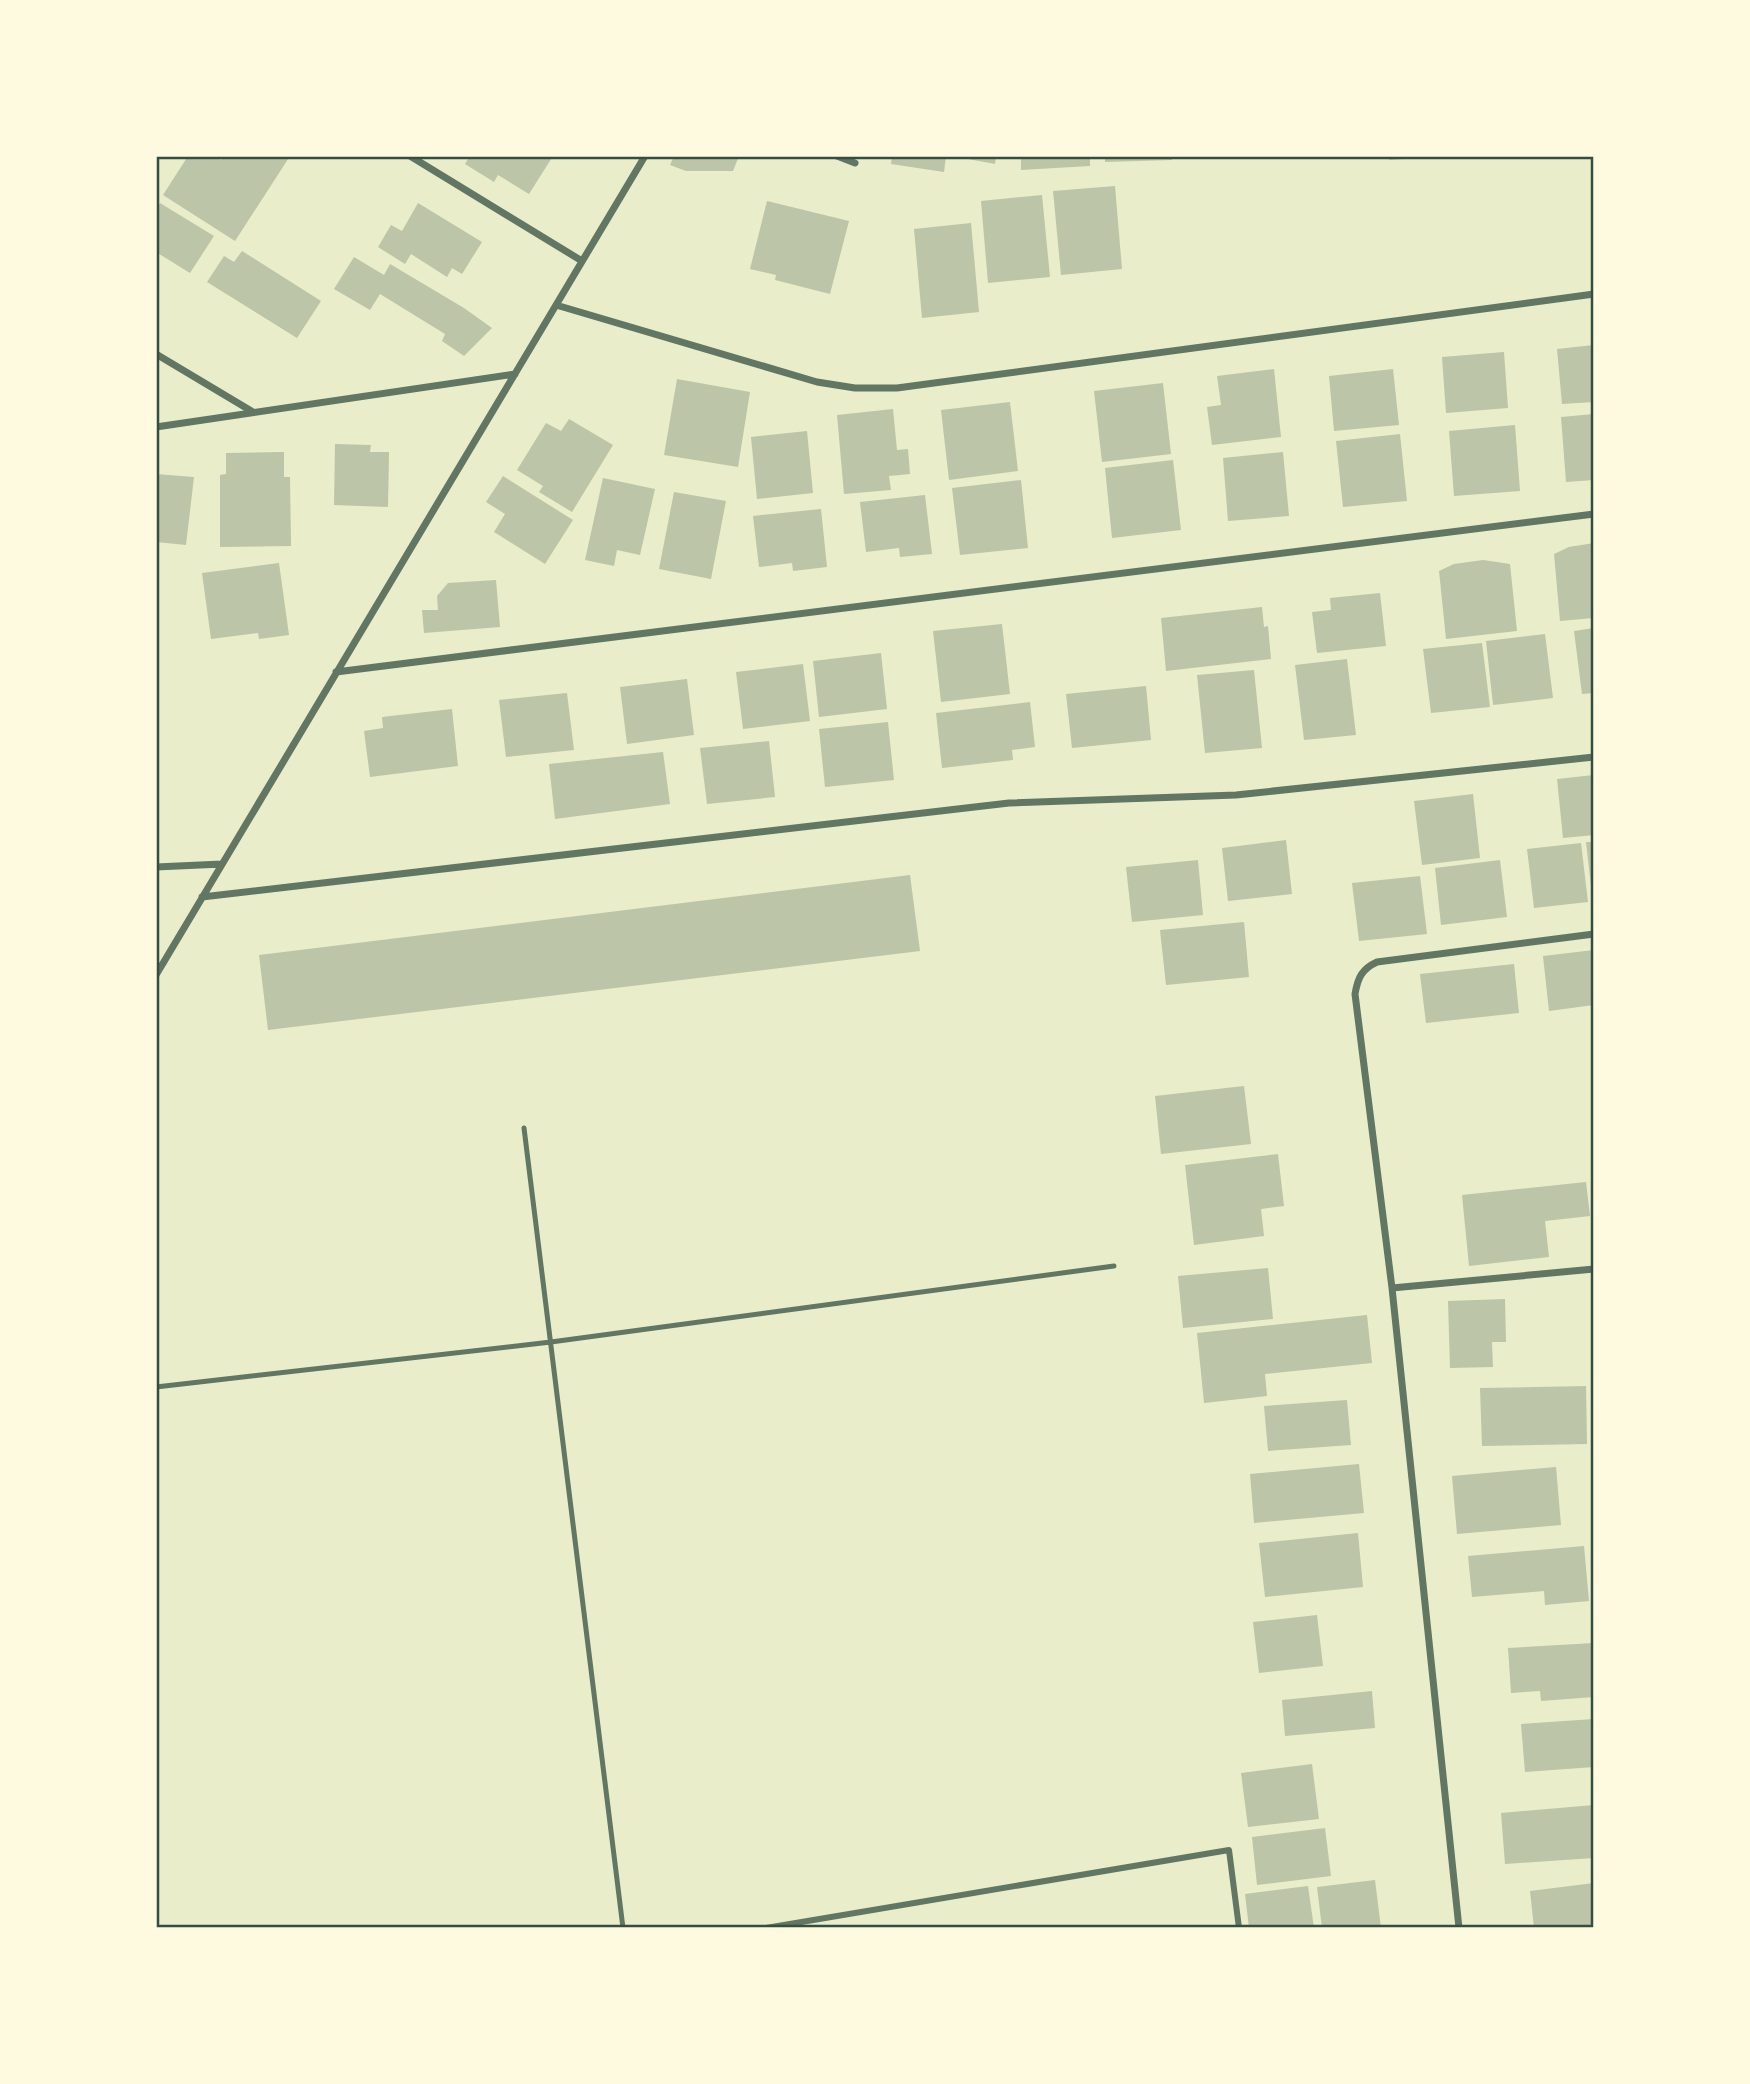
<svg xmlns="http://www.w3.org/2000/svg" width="1750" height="2084" font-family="Manrope,sans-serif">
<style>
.building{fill:#bcc5a7}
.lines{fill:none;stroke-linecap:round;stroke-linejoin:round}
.service{stroke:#617663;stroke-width:5}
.pedestrian{stroke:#617663;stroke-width:6}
.minor{stroke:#617663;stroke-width:7}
.neatline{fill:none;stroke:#344e41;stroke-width:2.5}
</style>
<rect width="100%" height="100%" fill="#e9edc9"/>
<path class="building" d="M188 156H215L221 160 223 156H290L235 241 163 195Z
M470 156H553L529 194 498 175 494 182 465 164Z
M674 156H739L733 171H686L670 165Z
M892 156H946L944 172 891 164Z
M952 156H996L995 164Z
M1021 156H1090V166L1021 170Z
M1105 156H1172V160L1105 162Z
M1389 156H1404V159L1389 160Z
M1417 156H1438V158L1417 159Z
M1115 186 1122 269 1061 275 1053 191Z
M1042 195 1050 277 988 283 981 201Z
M767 201 849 221 830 294 775 280 776 275 750 269Z
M160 203 214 236 190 273 156 252V210Z
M418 203 482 242 462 274 452 268 447 277 411 254 405 264 378 247 391 225 402 231Z
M971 223 979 312 922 318 914 229Z
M242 251 321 301 297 338 207 282 224 256 234 262Z
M354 257 384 275 390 264 464 308 492 328 464 356 442 341 445 334 380 294 370 310 334 289Z
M1594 345V402L1562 404 1557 349Z
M1504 352 1508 408 1446 413 1442 357Z
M1274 369 1281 437 1212 445 1207 407 1221 405 1217 376Z
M1393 369 1399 425 1334 431 1329 376Z
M677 379 750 392 738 467 664 455Z
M1163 383 1171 454 1102 462 1094 391Z
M1010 402 1018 471 949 480 941 410Z
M893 409 897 450 908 449 910 474 889 476 891 490 844 494 837 415Z
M1594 414V480L1566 482 1561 417Z
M569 419 613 445 572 512 539 492 543 486 517 470 546 423 561 431Z
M1515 425 1520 491 1454 496 1449 431Z
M807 431 813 493 757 499 751 437Z
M1400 434 1407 501 1343 507 1336 441Z
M335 444 371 445 370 452H389L388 507 334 505Z
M284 452V477H290L291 546 220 547V475L226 474V453Z
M1283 452 1289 516 1228 521 1223 458Z
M1173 460 1181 530 1112 538 1105 468Z
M156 474 194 477 186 545 156 542Z
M503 476 573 520 545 564 494 532 505 514 486 502Z
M603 478 655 489 640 555 617 550 614 566 585 560Z
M1021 480 1028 548 960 555 952 488Z
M674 492 726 501 711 579 659 569Z
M925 495 932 554 900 557 899 548 866 552 860 502Z
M821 509 827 567 793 571 792 563 759 567 753 516Z
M1594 543V618L1560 621 1554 554 1569 547Z
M1483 560 1510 564 1517 631 1446 639 1439 571 1454 564Z
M279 563 289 635 259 639 258 633 211 639 202 573Z
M496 580 500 627 424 633 422 610H438L437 596 448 583Z
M1380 593 1386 646 1317 653 1312 612 1331 610 1330 598Z
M1262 607 1264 627 1268 626 1271 659 1166 671 1161 618Z
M1002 624 1010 694 941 702 933 631Z
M1594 628V693L1582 694 1574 631Z
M1545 634 1553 698 1493 705 1486 641Z
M1482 643 1490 707 1431 713 1423 649Z
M881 653 887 709 819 717 813 661Z
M1347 659 1356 735 1304 740 1295 665Z
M803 664 810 721 743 729 736 672Z
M1254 670 1262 748 1205 753 1197 675Z
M687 679 694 735 627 744 620 687Z
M1146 686 1151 740 1072 748 1066 694Z
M567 693 574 750 506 757 499 700Z
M1030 702 1035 747 1012 750 1013 760 942 768 936 713Z
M452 709 458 766 370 777 364 731 383 728 382 717Z
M888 722 894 780 825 787 819 729Z
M769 741 775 797 707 804 700 748Z
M663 752 670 804 555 819 549 764Z
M1594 775V835L1563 838 1557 779Z
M1473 794 1480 858 1422 865 1414 801Z
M1286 840 1292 894 1228 901 1222 848Z
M1586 842H1594V895H1592Z
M1581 843 1588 902 1534 908 1527 849Z
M1198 860 1203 915 1132 922 1126 867Z
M1500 860 1507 917 1441 925 1435 868Z
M910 875 920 951 268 1030 259 955Z
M1420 876 1427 934 1359 941 1352 883Z
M1244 922 1249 977 1166 985 1160 930Z
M1594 950V1005L1549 1011 1543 956Z
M1514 964 1519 1013 1426 1023 1420 974Z
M1244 1086 1251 1144 1161 1154 1155 1096Z
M1278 1154 1284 1206 1261 1209 1264 1236 1194 1245 1185 1165Z
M1586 1182 1590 1216 1545 1221 1549 1257 1469 1266 1462 1195Z
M1268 1268 1273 1319 1183 1328 1178 1276Z
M1505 1299 1506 1342H1492L1493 1367 1450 1368 1448 1301Z
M1367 1315 1372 1363 1265 1374 1267 1396 1204 1403 1197 1333Z
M1586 1386 1587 1444 1482 1446 1480 1388Z
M1347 1400 1351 1445 1268 1451 1264 1406Z
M1359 1464 1364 1513 1254 1523 1250 1474Z
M1556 1467 1561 1525 1457 1534 1452 1476Z
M1358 1533 1363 1587 1265 1597 1259 1543Z
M1584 1546 1589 1601 1545 1605 1544 1591 1472 1597 1468 1556Z
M1317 1615 1323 1666 1259 1673 1253 1622Z
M1594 1643V1697L1541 1701 1540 1691 1511 1693 1508 1648Z
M1372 1691 1375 1728 1285 1736 1282 1700Z
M1594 1719V1767L1525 1772 1521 1724Z
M1312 1764 1319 1819 1248 1827 1241 1773Z
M1594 1805V1858L1505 1864 1501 1813Z
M1325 1828 1331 1876 1257 1885 1252 1837Z
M1375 1880 1381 1928H1322L1317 1887Z
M1594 1883V1928H1534L1530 1891Z
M1308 1886 1314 1928H1249L1245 1894Z"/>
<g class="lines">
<path class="service" d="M524 1128 623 1928
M156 1387 551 1342 1114 1266"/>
<path class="pedestrian" d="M766 1928 1229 1850 1239 1928"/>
<path class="minor" d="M410 156 582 261
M837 156 855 163
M556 305 817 382 855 388H897L1594 294
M156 354 253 412
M156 427 515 374
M336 672 1594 514
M156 867 222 864
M202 897 1009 803 1236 795 1594 757
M156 975 645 156
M1392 1288 1594 1269
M1459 1928 1392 1288 1355 994C1358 977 1362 969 1377 962L1594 934"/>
</g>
<rect width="1750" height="2084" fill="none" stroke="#fefae0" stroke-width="315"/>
<rect x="158" y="158" width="1434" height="1768" class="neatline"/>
</svg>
